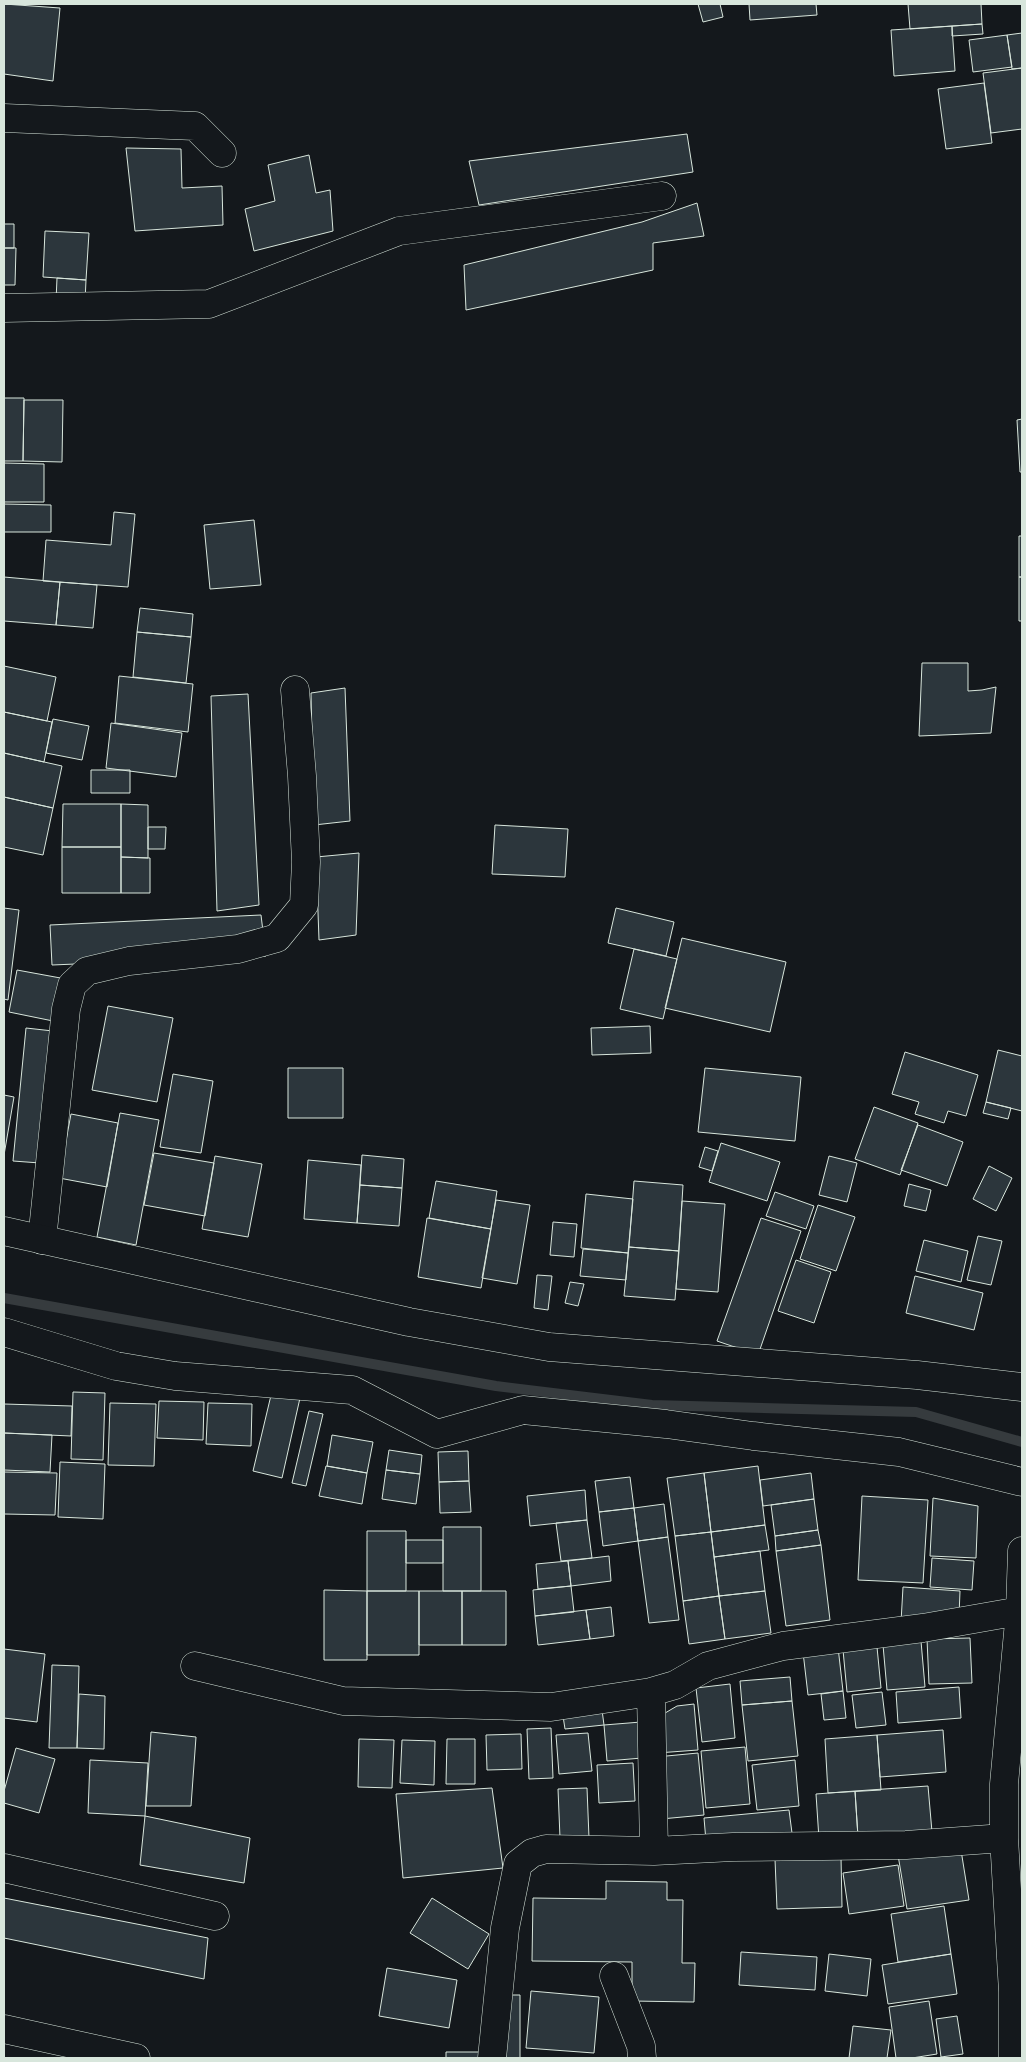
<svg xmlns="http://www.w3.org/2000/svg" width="1026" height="2062" font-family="'Open Sans',sans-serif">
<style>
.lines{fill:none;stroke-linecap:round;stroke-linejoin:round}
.stream{stroke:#363b3e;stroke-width:10}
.building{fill:#2c363c;stroke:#d8e6dc}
.street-casing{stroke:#d8e6dc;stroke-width:29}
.secondary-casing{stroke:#d8e6dc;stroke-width:29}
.street{stroke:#14181c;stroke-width:28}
.secondary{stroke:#14181c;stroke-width:28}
</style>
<rect width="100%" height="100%" fill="#14181c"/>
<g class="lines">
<path class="stream" d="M4 1298 496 1386 652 1405 916 1412 1022 1442"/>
</g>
<path class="building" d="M4 4 60 8 53 81 4 74Z
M698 4H720L723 17 703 22Z
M749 4H816L817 15 750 20Z
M908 4H981L982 24 910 29Z
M982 24 983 34 952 36V26Z
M952 26 955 71 894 76 891 30Z
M1022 33V68L1012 69 1007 35Z
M1007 35 1012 67 973 72 969 40Z
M1022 68V129L991 133 983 73Z
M984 83 992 143 946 149 938 89Z
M687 134 693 172 479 205 469 161Z
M126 148 181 149 182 188 222 186 223 225 135 231Z
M309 155 316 193 330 190 333 231 254 251 245 209 275 201 268 165Z
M697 203 704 236 653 243V270L466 310 464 265 642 222Z
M4 224H14V248H4Z
M45 231 89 233 86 280 43 277Z
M4 248H16L15 285H4Z
M57 278 86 280 85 302 56 301Z
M4 398H24L23 461H4Z
M24 400H63L62 462 23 461Z
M1022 419V472H1020L1017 420Z
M4 463 44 464V502H4Z
M4 504 51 505V532H4Z
M114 512 135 514 128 587 43 581 46 540 111 545Z
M254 520 261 585 210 589 204 525Z
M1019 536H1022V577H1019Z
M4 577 60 582 56 625 4 621Z
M1019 577H1022V621H1019Z
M60 582 97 585 93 628 56 625Z
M140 608 193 614 191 637 137 632Z
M137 632 191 637 186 683 133 677Z
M922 663H968V691L982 690 996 687 991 733 919 736Z
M4 666 56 677 47 721 4 712Z
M119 676 193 684 188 732 115 723Z
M345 688 350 821 314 825 311 693Z
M248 694 259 905 217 911 211 696Z
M4 712 52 722 44 762 4 753Z
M53 719 89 726 82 760 46 753Z
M111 723 182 733 176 777 106 768Z
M4 753 62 766 53 808 4 797Z
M91 770H130V793H91Z
M4 797 53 808 43 855 4 847Z
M63 804H121V847H62Z
M121 804 148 805V858L121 857Z
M495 825 568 829 565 877 492 874Z
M148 827H166L165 849H148Z
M62 847H121V893H62Z
M359 853 356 935 319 940 316 857Z
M121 857 150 858V893H121Z
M4 908 19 910 8 1000 4 999Z
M616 908 674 922 666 956 608 943Z
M261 915 266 956 52 965 50 925Z
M682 938 786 962 770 1032 665 1008Z
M634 949 677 959 663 1019 620 1009Z
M17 970 66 979 58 1022 9 1012Z
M108 1006 173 1018 157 1102 92 1090Z
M650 1026 651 1053 592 1055 591 1028Z
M26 1028 53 1031 40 1163 13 1161Z
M998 1050 1022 1056V1111L986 1102Z
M905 1052 978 1075 966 1116 948 1111 944 1123 915 1114 919 1102 892 1094Z
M288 1068H343V1118H288Z
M705 1068 801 1077 795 1141 698 1132Z
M173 1074 213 1081 201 1153 160 1147Z
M4 1095 14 1097 4 1155Z
M986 1102 1011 1108 1008 1119 983 1113Z
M874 1107 918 1123 900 1175 855 1159Z
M120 1113 159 1120 136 1245 97 1237Z
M71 1114 118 1123 107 1187 59 1178Z
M918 1125 963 1142 947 1186 901 1170Z
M721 1143 780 1162 767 1201 709 1182Z
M705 1147 718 1151 712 1171 699 1167Z
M154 1153 214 1163 205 1216 144 1205Z
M362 1155 404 1159 402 1188 360 1185Z
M215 1156 262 1164 248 1237 202 1229Z
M829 1156 857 1163 847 1202 819 1195Z
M308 1160 361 1165 357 1223 304 1219Z
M989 1166 1012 1178 996 1211 973 1199Z
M436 1181 497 1191 491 1229 429 1218Z
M634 1181 683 1185 679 1251 629 1247Z
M909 1184 931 1190 926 1211 904 1206Z
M360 1185 402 1188 399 1226 357 1223Z
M775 1192 814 1206 806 1229 766 1216Z
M586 1194 633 1199 628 1253 581 1248Z
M496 1200 530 1205 517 1284 482 1278Z
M682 1201 725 1204 718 1292 676 1289Z
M818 1205 855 1217 836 1271 800 1259Z
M427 1218 491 1229 481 1288 418 1277Z
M761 1218 801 1231 758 1355 717 1341Z
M553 1222 577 1224 574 1257 550 1255Z
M978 1236 1002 1241 991 1285 967 1280Z
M924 1240 968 1251 961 1282 916 1271Z
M629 1247 679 1251 675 1300 624 1296Z
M583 1249 628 1253 626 1280 580 1276Z
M796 1260 831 1272 814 1323 778 1311Z
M537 1275 552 1276 548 1310 534 1308Z
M915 1276 983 1293 974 1330 906 1313Z
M570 1282 584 1284 578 1306 565 1303Z
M272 1391 300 1398 282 1478 253 1471Z
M73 1392 105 1393 103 1460 71 1459Z
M159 1401 204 1402 203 1440 157 1438Z
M110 1403 156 1404 154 1466 108 1465Z
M208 1403 252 1404 251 1446 206 1444Z
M4 1404 72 1406 71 1436 4 1433Z
M309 1411 323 1414 306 1486 292 1483Z
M4 1433 52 1435 50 1472 4 1470Z
M332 1435 373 1442 367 1473 327 1466Z
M389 1450 422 1455 420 1474 386 1470Z
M468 1451 469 1481 439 1482 438 1452Z
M60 1462 105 1464 103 1519 58 1517Z
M326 1466 367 1473 362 1504 319 1496Z
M758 1466 765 1525 711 1532 704 1473Z
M386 1470 420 1474 416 1504 382 1499Z
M4 1472 57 1473 55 1515 4 1514Z
M704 1473 711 1532 675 1536 667 1478Z
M811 1473 814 1499 763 1506 760 1480Z
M630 1477 634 1508 599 1512 595 1481Z
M469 1481 471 1512 440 1513 439 1482Z
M585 1490 587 1520 530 1526 527 1496Z
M862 1496 928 1500 923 1583 858 1580Z
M933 1498 978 1506 976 1558 930 1556Z
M814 1499 818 1530 775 1536 771 1505Z
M664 1504 668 1537 638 1541 634 1508Z
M634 1508 638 1541 603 1546 599 1512Z
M587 1520 592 1558 561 1561 556 1523Z
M765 1525 769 1550 714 1557 711 1532Z
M443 1527H481V1591H443Z
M818 1530 821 1545 776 1551 775 1536Z
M367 1531H406V1591H367Z
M711 1532 719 1596 683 1601 675 1536Z
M668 1537 679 1620 649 1623 638 1541Z
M406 1540H443V1563H406Z
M821 1545 830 1620 786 1626 776 1551Z
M760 1551 765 1591 719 1596 714 1557Z
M609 1556 611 1581 571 1586 568 1561Z
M932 1558 974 1561 972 1590 930 1587Z
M568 1561 571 1586 538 1589 536 1564Z
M571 1586 574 1612 535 1616 533 1590Z
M903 1587 960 1591 959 1616 901 1622Z
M324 1590 367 1591V1660H324Z
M367 1591H419V1655H367Z
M419 1591H462V1645H419Z
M462 1591H506V1645H462Z
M765 1591 771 1633 725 1639 719 1596Z
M719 1596 725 1639 689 1644 683 1601Z
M611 1607 614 1636 590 1639 586 1610Z
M586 1610 590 1639 538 1645 535 1616Z
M970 1638 972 1683 929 1684 927 1639Z
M921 1641 925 1687 887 1690 883 1645Z
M838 1647 843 1691 808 1695 803 1652Z
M877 1647 881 1688 847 1692 843 1650Z
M4 1649 45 1654 37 1722 4 1718Z
M52 1665 79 1666 77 1748H49Z
M790 1677 792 1701 742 1705 740 1681Z
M730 1684 735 1738 702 1742 696 1688Z
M959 1687 961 1718 898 1723 896 1692Z
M843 1691 846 1718 824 1720 821 1694Z
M882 1692 886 1725 856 1728 852 1695Z
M79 1694 105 1696 104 1749 77 1748Z
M792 1701 798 1756 748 1761 742 1705Z
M694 1704 698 1750 657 1753 660 1716 677 1706Z
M602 1710 604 1725 565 1729 563 1716Z
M641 1722 642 1758 607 1761 604 1725Z
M551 1728 553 1778 529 1779 527 1729Z
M943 1730 946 1772 880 1777 877 1735Z
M151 1732 196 1737 191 1806H146Z
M588 1733 592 1771 559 1774 556 1735Z
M521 1734 522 1769 487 1770 486 1735Z
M877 1735 881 1790 828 1793 825 1739Z
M359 1739 394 1740 392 1788 358 1787Z
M447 1739H475V1784H446Z
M402 1740 435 1741 434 1785 400 1783Z
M745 1747 750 1804 706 1808 701 1751Z
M16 1748 55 1759 39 1813 4 1803V1791Z
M698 1753 704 1815 661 1819 656 1757Z
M90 1760 148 1763 145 1816 88 1813Z
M795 1760 799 1806 757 1810 752 1765Z
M633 1763 635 1801 599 1803 597 1765Z
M928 1786 932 1832 858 1837 855 1791Z
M492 1788 503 1868 403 1878 396 1794Z
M587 1788 589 1838H560L558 1789Z
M855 1791 858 1837 819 1839 816 1794Z
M789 1810 792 1833 706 1841 704 1818Z
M145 1816 250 1838 244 1883 140 1865Z
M961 1850 969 1900 907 1909 898 1855Z
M841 1857 842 1907 777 1909 775 1859Z
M898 1865 904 1906 849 1914 843 1873Z
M606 1881 667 1882V1900H683L682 1963H695L694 2002 632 2001V1962L532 1961 533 1898 606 1899Z
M4 1898 208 1938 204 1979 4 1938Z
M432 1898 489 1934 468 1969 410 1933Z
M944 1906 951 1954 898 1962 891 1914Z
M741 1952 817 1957 815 1990 739 1985Z
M829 1954 871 1959 867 1996 825 1991Z
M951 1954 957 1994 888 2004 882 1965Z
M387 1968 457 1980 449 2028 379 2016Z
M531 1991 599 1997 594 2053 526 2048Z
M506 1995H520V2058H506Z
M929 2001 937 2054 912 2058H896L889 2007Z
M957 2016 963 2054 941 2057 936 2019Z
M853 2026 891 2030 887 2058H849Z
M446 2052H482L481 2058H446Z"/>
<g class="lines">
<defs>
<path id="street" d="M4 118 195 126 222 153
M4 308 209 304 399 231 662 196
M42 1240 66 1009 72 985 87 971 129 961 238 949 277 938 304 905 306 862 302 776 295 690
M4 1332 116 1366 175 1376 352 1390 437 1434 523 1410 666 1424 753 1436 899 1452 1022 1482
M195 1666 343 1701 551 1707 651 1692 675 1685 708 1666 783 1646 923 1628 1020 1611
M651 1692 654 1851
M4 1868 215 1916
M614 1976 641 2046 642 2058
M4 2029 136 2058
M492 2058 505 1928 518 1864 532 1853 546 1849 654 1851 733 1847 906 1845 1004 1838
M1013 2058V1992L1004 1838V1784L1020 1611 1022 1551"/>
<path id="secondary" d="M4 1231 409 1322 549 1347 917 1375 1022 1387"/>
</defs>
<use href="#street" class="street-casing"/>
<use href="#secondary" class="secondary-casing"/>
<use href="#street" class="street"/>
<use href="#secondary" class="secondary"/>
</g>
<rect width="1026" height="2062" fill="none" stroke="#d8e6dc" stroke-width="10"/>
</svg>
